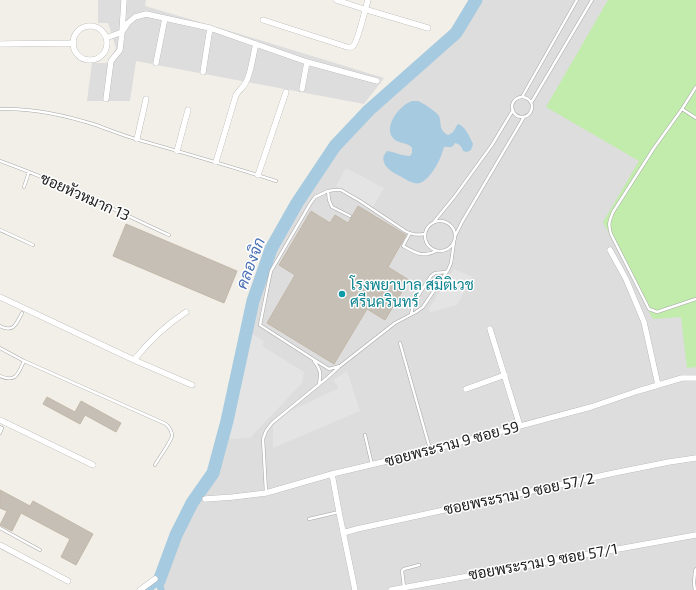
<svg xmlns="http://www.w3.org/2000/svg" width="696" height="590" font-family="'Exo 2',Sarabun,sans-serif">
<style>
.residential{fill:#dedddd}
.grass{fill:#c2ecac}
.parking{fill:#e4e4e4}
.water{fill:#a6cadf}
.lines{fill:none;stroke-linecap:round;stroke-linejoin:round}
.canal{stroke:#a6cadf;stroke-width:7}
.river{stroke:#a6cadf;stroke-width:13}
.building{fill:#c6bfb6;stroke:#c3b8a8}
.service-casing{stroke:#a7a7a7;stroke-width:3.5}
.minor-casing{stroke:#a7a7a7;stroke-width:6}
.service{stroke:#fff;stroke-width:2.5}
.minor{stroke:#fff;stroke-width:5.5}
.culture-dot{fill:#0f9aa8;stroke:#fff;stroke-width:1.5}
.labels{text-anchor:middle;stroke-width:3;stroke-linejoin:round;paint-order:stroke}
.street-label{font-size:15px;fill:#202020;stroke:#fff}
.culture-label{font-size:15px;fill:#0d838f;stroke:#fff;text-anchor:start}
.water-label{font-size:16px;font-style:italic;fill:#496fb4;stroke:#fff}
</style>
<rect width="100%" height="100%" fill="#f1efe7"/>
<path class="residential" d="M98 0H146L145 6 230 31 384 78 364 104 136 61 130 101H87L92 63H108L116 48 108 23H98Z
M469 0H696V590H163L160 575 176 530 192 499 208 471 222 420 248 299 267 247 293 201 331 142 365 106 452 30Z"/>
<path class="grass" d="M608 0H696V367L687 368 681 317 653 319 603 222 639 161 546 107Z"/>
<path class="parking" d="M346 168 384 188 373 207 336 186Z
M454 269 472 277 457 305 431 312 428 310Z
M252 334 264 341 262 346 304 372 302 383 250 438 228 439Z
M347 371 360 411 273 448V426L288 412 339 388 333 380Z"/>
<path class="water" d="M412 101C414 101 416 101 418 101 423 103 437 112 439 116 442 124 438 129 448 135 454 133 454 130 457 125L459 124C467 129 469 136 473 144L471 150 467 152 463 151C462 147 460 144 455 143 451 150 449 146 444 147 443 150 442 153 441 156 438 164 429 180 420 183 414 185 405 179 400 176 395 174 385 168 384 162 382 157 385 154 387 151 395 152 402 156 410 156L412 153V148C408 142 398 144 393 138 383 126 400 105 412 101Z"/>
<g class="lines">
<path class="canal" d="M148 590 159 581 161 590"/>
<path class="river" d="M159 581 176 535 192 503 213 473 227 421 253 301 271 249 297 203 335 146 369 110 456 33 476 0"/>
</g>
<path class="building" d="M358 206 406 235 388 267 409 280 385 320 367 309 334 364 267 323 295 275 279 265 311 211 330 223 335 215 348 223Z
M126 224 237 271 224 303 113 256Z
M47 397 75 412 81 401 121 423 116 432 85 415 80 424 43 404Z
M0 490 30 506 33 501 93 534 76 565 61 557 70 539 21 513 12 531 0 525 7 511 0 508Z"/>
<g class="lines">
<defs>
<path id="service" d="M696 87 682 109 654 148 613 212C609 222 608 224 611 234L649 309 657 312 696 299
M512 107a10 10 0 1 1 20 0a10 10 0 1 1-20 0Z
M522 97 577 0
M531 103 592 0
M0 109C32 108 65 115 96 125 110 130 124 136 139 140 184 153 230 166 276 181
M682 109 696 118
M0 161C58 182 113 209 169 235
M24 187 29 172
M328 191 329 200 332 207 350 216
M425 236a15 15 0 1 1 30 0a15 15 0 1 1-30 0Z
M433 223 455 196 492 145 513 110
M0 230 33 245
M410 233 403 246C416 253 423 258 436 251
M425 234C417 235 412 235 405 231L360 201 341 190H334L328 191 315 197 310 204 271 271 269 280 260 325 313 359 329 369 340 366 395 323 416 312 423 307 448 270 451 263 454 242
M455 236 462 222 524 117
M411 314 414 302 431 276 435 273 446 272
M0 326C14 333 16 324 22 313
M400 343 430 449
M0 348 24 361
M314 361C321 370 321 374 319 384
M0 376C16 383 18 374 24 361L166 424C169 427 172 432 172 436 171 442 158 459 155 465
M0 427 2 428 0 433
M365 435 372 465
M266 492 263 439 266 431 272 423 327 378 339 367
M309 519 339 512
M0 528 40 550
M404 587 402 571 404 569 419 565
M695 590 694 583 695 571 696 569"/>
<path id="minor" d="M336 0 364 9 428 28
M263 20 347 47C349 47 351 48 353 46 358 42 365 9 368 0
M73 43a17 17 0 1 1 34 0a17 17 0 1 1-34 0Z
M106 38 122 32 124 0
M0 44 74 43
M156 63 165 18
M203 72 210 28
M302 89 307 62
M106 99 111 61 120 50 122 32 128 23 135 17 146 14 210 28 307 62 377 81
M137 139 146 99
M177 151 188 110
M216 162 236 95C239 90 244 87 246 82 251 74 253 54 256 44
M258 175 286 92
M610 250 626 279 644 322 658 385
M0 297 134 360 192 385
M490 329 520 426
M134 360C149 341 166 325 186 312
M466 389 505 375
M0 420 93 465
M332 474 339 512 355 590
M205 499 233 497 266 493 332 474 408 456 591 407 638 391 682 378H696
M343 533 357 529 614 473 669 462 696 458
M0 545 68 581
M140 590 155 579
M391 590 696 535"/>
</defs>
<use href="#service" class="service-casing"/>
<use href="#minor" class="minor-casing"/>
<use href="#service" class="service"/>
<use href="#minor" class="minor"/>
</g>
<circle class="culture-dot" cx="342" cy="294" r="4"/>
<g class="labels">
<g class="street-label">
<text transform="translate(85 197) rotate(24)" y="5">ซอยหัวหมาก 13</text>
<text transform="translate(452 444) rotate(-15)" y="5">ซอยพระราม 9 ซอย 59</text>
<text transform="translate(519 494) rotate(-12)" y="5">ซอยพระราม 9 ซอย 57/2</text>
<text transform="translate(543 562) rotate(-10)" y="5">ซอยพระราม 9 ซอย 57/1</text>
</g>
<g class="culture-label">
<text x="350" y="290">โรงพยาบาล สมิติเวช<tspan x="350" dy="17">ศรีนครินทร์</tspan></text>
</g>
<g class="water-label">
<text transform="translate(250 263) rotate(-69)" y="6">คลองจิก</text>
</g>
</g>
</svg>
